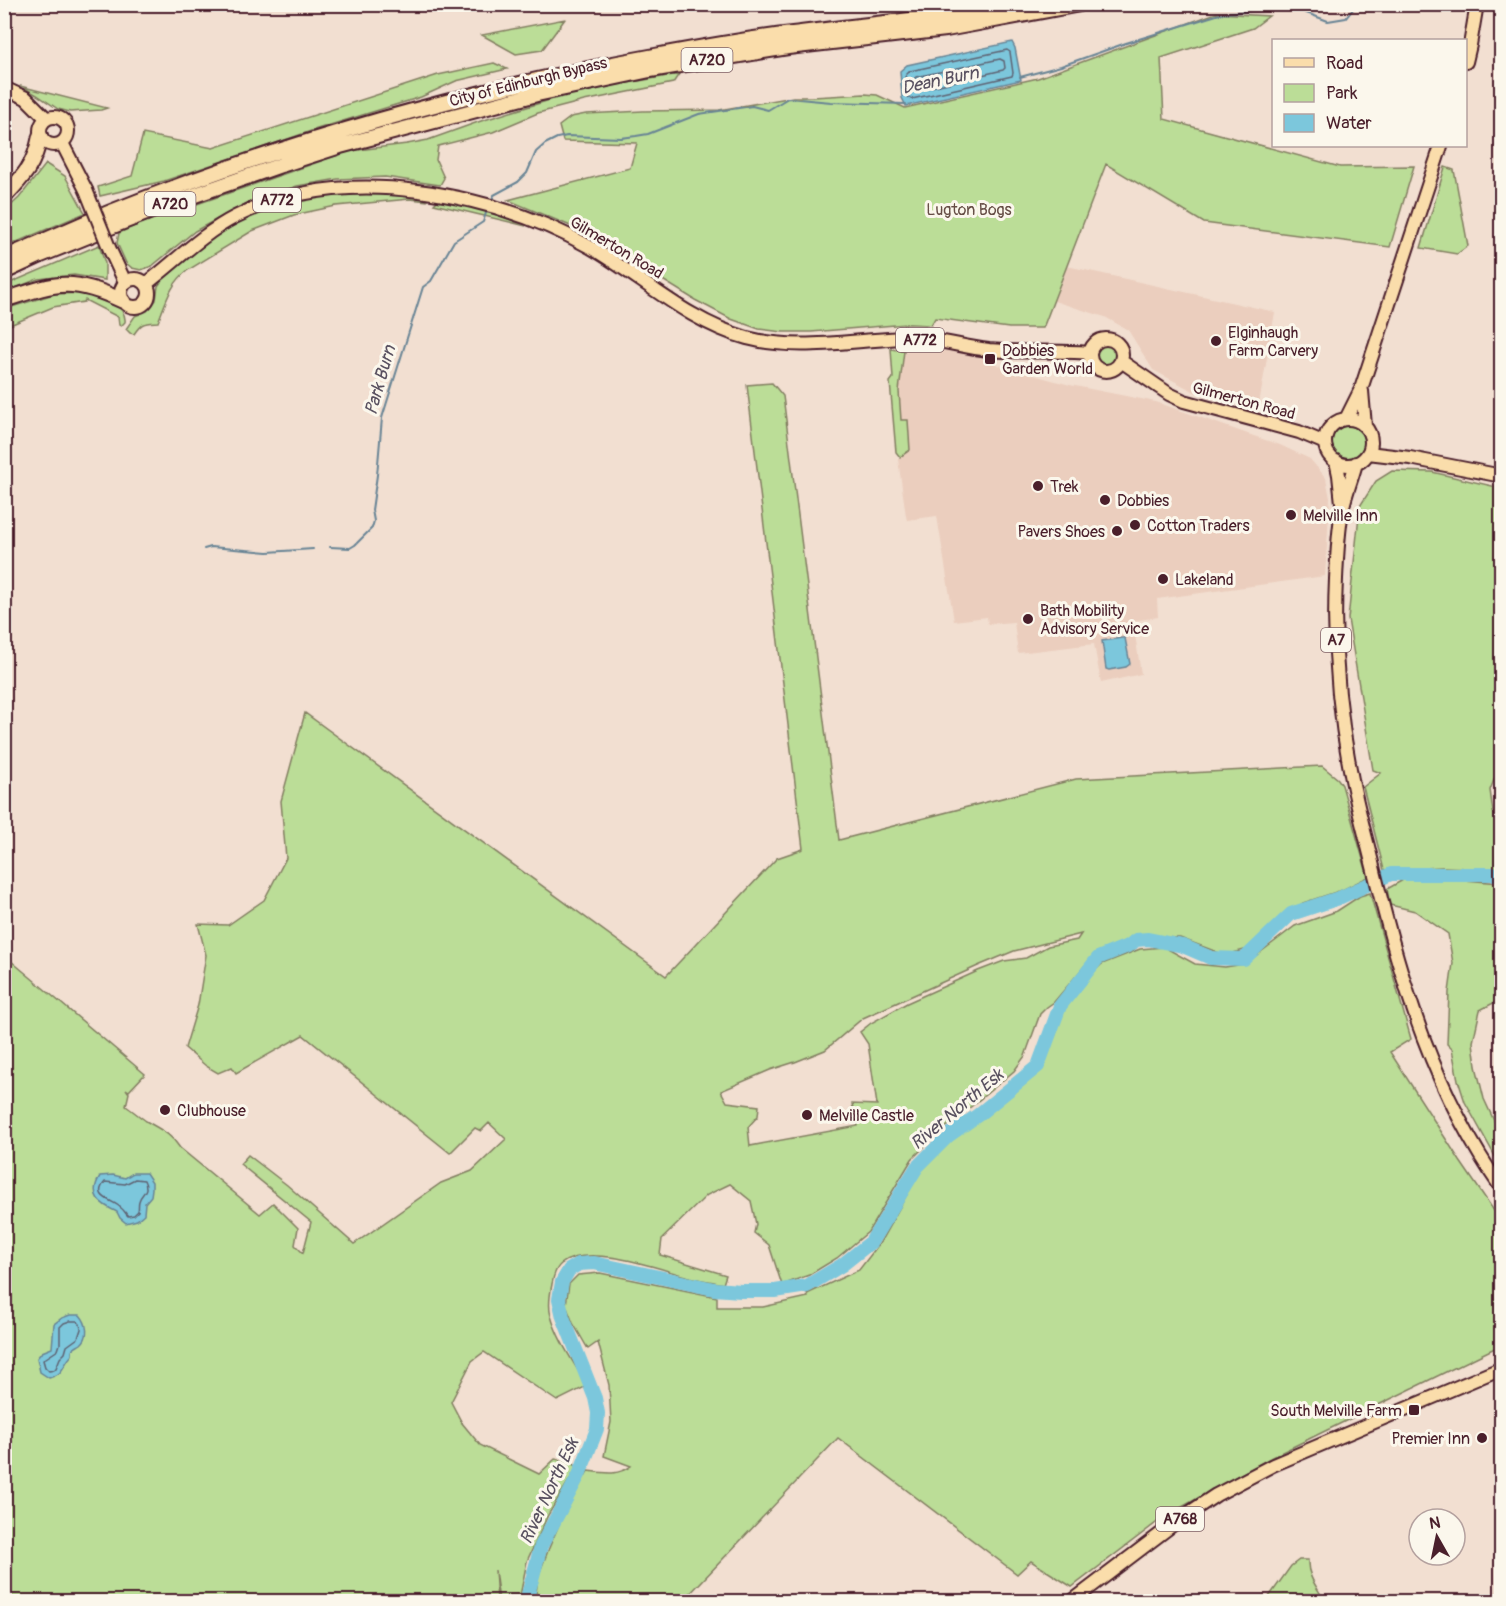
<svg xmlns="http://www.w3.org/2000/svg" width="1506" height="1606" font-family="Pangolin,sans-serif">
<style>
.built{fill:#ebcebe}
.green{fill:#bbdd97;stroke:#827e61;stroke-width:1.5;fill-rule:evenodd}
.water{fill:#7cc7dc;stroke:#688495;stroke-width:1.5}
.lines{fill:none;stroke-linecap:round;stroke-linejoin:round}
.shore{stroke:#5e6272;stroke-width:1.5}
.stream{stroke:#688495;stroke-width:2}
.river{stroke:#7cc7dc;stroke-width:14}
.major-casing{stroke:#4a1f2b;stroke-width:16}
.highway-casing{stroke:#4a1f2b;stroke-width:18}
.major{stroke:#faddab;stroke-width:12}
.highway{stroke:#faddab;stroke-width:14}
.major-bridge-casing{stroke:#4a1f2b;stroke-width:16;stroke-linecap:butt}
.major-bridge{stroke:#faddab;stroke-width:12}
.poi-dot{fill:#4a1f2b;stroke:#fbf7ec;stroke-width:2}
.labels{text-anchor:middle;stroke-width:6;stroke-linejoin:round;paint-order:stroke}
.shield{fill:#fbf7ec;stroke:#7f6065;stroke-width:1.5}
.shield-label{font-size:15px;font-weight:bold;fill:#4a1f2b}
.street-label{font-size:16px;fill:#4a1f2b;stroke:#fbf7ec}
.park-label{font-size:16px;fill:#664e46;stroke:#fbf7ec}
.poi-label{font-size:16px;fill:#4a1f2b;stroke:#fbf7ec;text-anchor:start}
.water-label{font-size:18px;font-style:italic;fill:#595160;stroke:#fbf7ec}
</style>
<rect width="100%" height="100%" fill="#f2dfd1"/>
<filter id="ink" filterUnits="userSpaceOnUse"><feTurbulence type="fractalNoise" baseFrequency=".0167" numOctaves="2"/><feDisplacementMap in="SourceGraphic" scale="12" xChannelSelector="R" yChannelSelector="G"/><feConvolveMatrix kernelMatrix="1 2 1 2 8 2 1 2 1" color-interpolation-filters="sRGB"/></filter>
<g filter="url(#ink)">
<path class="built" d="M1067 266 1275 312 1259 404 1195 392 1153 370 1128 330 1105 317 1054 301Z
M915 346 974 355 1001 366 1070 385 1156 402 1280 445 1310 459 1326 478 1330 498 1325 576 1157 599 1158 617 1133 621 1141 674 1101 683 1094 644 1018 653 1014 622 988 624 987 617 954 621 937 516 907 520 906 516 898 459 910 450 907 420H901L899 391 904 351Z"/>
<path class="green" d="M1216 13 1269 16 1253 28 1161 58 1164 119 1340 167 1414 166 1390 247 1204 223 1106 164 1043 328H1009L935 318 931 325 907 324 811 332H783L759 329 731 319 695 300 585 232 508 200 630 168 637 143 563 141 559 126 571 117 586 114 643 111 719 110 793 97H813L865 94 877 95 905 108 1038 78Z
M565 19 542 50 516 54 482 35Z
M494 63 507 69 456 81 421 97 317 129 164 181 100 196 98 187 132 176 143 134 213 148 438 75Z
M679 74 673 83 584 101 538 113 493 132 438 146 436 160 444 178 440 185 385 177 338 179 297 186 249 202 195 231 152 266 141 270 132 268 126 263 117 243 119 233 139 224 350 151 407 144 428 140 481 121 576 92Z
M21 86H20L107 108 101 110 70 112 58 109 37 95Z
M46 164 65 176 85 213 5 247V211L19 198Z
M1445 167 1454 170 1468 246 1457 254 1421 248Z
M382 192 427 198V201L410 199 336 206 294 215 252 231 188 270C170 284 166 302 158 322 144 323 142 322 134 334L130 333 126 329 135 316 147 311 152 306 156 300 158 286 167 273 194 248 239 220 282 203 309 196Z
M438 200 490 212 526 226 434 204Z
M99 245 105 263V280L74 275 38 279 5 292V285Z
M88 293C102 297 127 305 125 322L121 326 119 325 118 317 85 300 84 302 53 307 5 327V309L54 294Z
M1095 356a11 11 0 1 1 22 0a11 11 0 1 1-22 0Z
M891 349 904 351 899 391 901 420H908L910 450 900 457 896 452 890 382 893 378Z
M772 383 783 396 839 840 1076 779 1322 766 1338 779 1342 785 1368 877 1342 890 1303 903 1281 918 1252 948 1225 955 1180 938 1135 936 1126 942 1106 949 1091 958 1054 1002 1047 1007 1040 1014 1025 1056 1014 1071 932 1139 912 1159 868 1232 837 1258 809 1275 782 1285 769 1245 754 1233 756 1224 751 1201 730 1184 707 1195 662 1239 660 1255 726 1275 723 1284C711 1281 698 1280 686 1276 656 1268 588 1243 561 1264 556 1268 553 1278 552 1284 550 1294 548 1307 551 1316 558 1341 575 1364 587 1386L557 1401 484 1352 472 1361 451 1402 462 1423 480 1445 539 1474 555 1459 574 1463 576 1469 548 1515 527 1561 519 1601H499L495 1570 497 1601H5L4 955 145 1074 129 1091 126 1089 129 1093 126 1106C133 1111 139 1116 146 1121 161 1130 170 1133 180 1148L260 1214 273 1203 298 1228 295 1245 303 1253 311 1222 240 1164 248 1155 287 1185 354 1244 441 1183 472 1171 506 1139 489 1123 481 1131 475 1128 450 1153 303 1035 236 1073 232 1067 218 1073 206 1066 185 1048 198 1005 206 955 198 924 228 925 264 900 286 858 281 801 305 713 666 976 777 858 803 849 747 385ZM1081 934 1077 940 1048 946 1026 958 1004 961 978 971 907 1003 871 1023 860 1032 868 1044 877 1105 852 1104 858 1126 750 1146 748 1127 758 1116 759 1106 727 1102 721 1091 770 1070 795 1062 825 1050 863 1018 978 966 1014 951Z
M1332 442a16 16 0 1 1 32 0a16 16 0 1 1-32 0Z
M1392 471 1432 472 1501 488 1502 760 1490 790 1493 812 1501 819V869L1442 867 1384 870 1363 787 1381 773 1373 770 1348 619 1360 506 1376 481Z
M1438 878 1501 883V999L1480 1010 1473 1042 1476 1066 1484 1099 1501 1136V1167L1465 1102 1458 1080 1452 1049 1447 1044 1449 992 1453 963 1448 934 1415 911 1390 905 1387 889 1403 880Z
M1370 893 1411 1039 1390 1052 1460 1161 1501 1221V1345L1272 1457 1164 1517 1072 1587 1031 1561 1017 1574 838 1438 683 1601 535 1602 538 1577 549 1548 567 1506 588 1471C604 1473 618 1476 631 1466L604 1456 611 1422 609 1385 598 1342 588 1349 573 1323 566 1305 569 1284 578 1275 600 1273 717 1297V1307H763L808 1297 807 1294 859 1270 879 1244 922 1168 948 1141 1006 1099 1041 1067 1056 1034 1064 1008 1083 982 1102 964 1140 949 1164 947 1195 964 1225 967 1245 964 1295 926 1337 911 1360 896Z
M1299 1560H1308C1307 1575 1316 1586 1323 1598H1326L1329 1601H1266L1291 1566Z"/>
<path class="water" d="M1012 42 1015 48 1021 80 906 106 902 98 900 71 907 65Z
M1122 638H1125L1130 664 1126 667 1109 670 1106 669 1102 641Z
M133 1173H146L152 1182V1189L151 1196 145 1203 144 1214 137 1220 126 1223 120 1218 117 1212C100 1204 88 1196 100 1176L113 1175 125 1178Z
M70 1315H80C87 1323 90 1336 81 1344 78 1346 75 1347 72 1350V1355C61 1366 66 1373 49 1378L40 1372 37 1358 42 1352 52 1348 54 1324 62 1318Z"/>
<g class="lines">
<path class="shore" d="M1007 50 1010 52 1013 73 1012 76 912 99 908 97 906 75 910 71Z
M1000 59 1004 61 1005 68 1003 70 918 90 915 88 914 79 916 77Z
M135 1179 144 1180C150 1193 141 1192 139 1201 138 1204 139 1208 138 1211L134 1215 128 1216C125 1213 124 1210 121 1208 114 1200 91 1198 105 1182L125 1184Z
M70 1321H77L80 1324 81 1329 78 1338 67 1346 65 1353 60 1358 56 1368 54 1370 49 1371 45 1367 43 1360 58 1350 60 1344V1327L64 1323Z"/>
<path class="stream" d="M1020 77 1061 66 1126 43 1223 13 1293 8 1328 21 1346 18 1357 4
M491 202 494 195 518 182 527 173 536 152 545 144 557 138 567 136 621 138 636 136 648 134 699 114 752 106 768 110 788 98 831 102 906 104
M330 547 350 548 355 545 372 528 374 521 372 510 377 475 382 418 423 287 431 281 454 241 483 222 487 210
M204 549 211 547 268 552 313 549"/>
<path class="river" d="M526 1602 541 1546 579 1475 597 1429 598 1413 595 1398 563 1317 559 1299 562 1282 569 1270 579 1264 594 1263 714 1289 741 1291H775L807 1286 842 1265 871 1242 917 1167 948 1136 978 1115 1038 1066 1060 1006 1098 958 1130 945 1136 940 1148 939 1183 946 1211 958 1244 959 1291 914 1339 898 1391 874H1502"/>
<defs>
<path id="major" d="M1466 62 1470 45 1477 4
M4 88 26 98 46 118
M40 131a14 14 0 1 1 28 0a14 14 0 1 1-28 0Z
M62 143 86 190
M110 250 125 282
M121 293a14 14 0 1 1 28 0a14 14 0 1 1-28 0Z
M146 284C176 261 202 234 235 217 310 179 393 182 472 201 514 211 553 226 590 247 642 277 688 322 747 338 800 352 855 339 909 338 935 338 962 347 989 350 1023 353 1056 350 1090 353
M1090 355a16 16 0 1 1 32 0a16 16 0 1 1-32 0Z
M1121 361 1169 394 1184 401 1299 432 1325 443
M1362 391 1365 426
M1346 419 1361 389 1441 146
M1325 442a23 23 0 1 1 46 0a23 23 0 1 1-46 0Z
M1368 453 1410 458 1502 476
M1336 461 1339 475 1342 503
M1356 463C1352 479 1345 495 1342 511 1338 533 1337 556 1336 579 1333 642 1338 707 1350 769 1356 804 1367 840 1375 875 1403 988 1434 1092 1502 1189
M1071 1602 1183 1517 1216 1495 1273 1465 1502 1368"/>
<path id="highway" d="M4 197C24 176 35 164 40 136
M4 258C40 243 75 227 111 212 285 142 469 90 655 56 698 48 741 40 784 35 861 25 937 19 1013 4
M4 272 41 255 118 224 172 203 281 165 340 146 537 94 650 70 788 47 946 29 1080 4
M4 300C56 283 71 276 123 301"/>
</defs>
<use href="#major" class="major-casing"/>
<use href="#highway" class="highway-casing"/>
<use href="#major" class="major"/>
<use href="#highway" class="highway"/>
<defs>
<path id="major-bridge" d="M86 190 110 250"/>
</defs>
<use href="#major-bridge" class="major-bridge-casing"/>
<use href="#major-bridge" class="major-bridge"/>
</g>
</g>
<g class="poi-dot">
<circle cx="1216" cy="341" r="6"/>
<rect x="984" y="353" width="12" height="12" rx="3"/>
<circle cx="1038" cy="486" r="6"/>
<circle cx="1105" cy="500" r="6"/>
<circle cx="1291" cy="515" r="6"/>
<circle cx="1135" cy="525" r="6"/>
<circle cx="1117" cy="531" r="6"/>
<circle cx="1163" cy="579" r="6"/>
<circle cx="1028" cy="619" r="6"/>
<circle cx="165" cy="1110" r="6"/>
<circle cx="807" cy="1115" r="6"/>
<rect x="1408" y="1404" width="12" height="12" rx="3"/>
<circle cx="1482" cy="1438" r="6"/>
</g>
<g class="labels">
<g class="shield">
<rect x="681.5" y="48" width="51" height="24" rx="4.5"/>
<rect x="253" y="188" width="48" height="24" rx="4.5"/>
<rect x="144.5" y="192" width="51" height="24" rx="4.5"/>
<rect x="896" y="328" width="48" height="24" rx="4.5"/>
<rect x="1321" y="628" width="30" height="24" rx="4.5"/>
<rect x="1156" y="1507" width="48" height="24" rx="4.5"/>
</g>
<g class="shield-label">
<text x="707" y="65">A720</text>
<text x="277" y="205">A772</text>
<text x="170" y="209">A720</text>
<text x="920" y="345">A772</text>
<text x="1336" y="645">A7</text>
<text x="1180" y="1524">A768</text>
</g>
<g class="street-label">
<text transform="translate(528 81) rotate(-14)" y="6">City of Edinburgh Bypass</text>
<text transform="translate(617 247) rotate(31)" y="6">Gilmerton Road</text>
<text transform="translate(1244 400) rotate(15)" y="6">Gilmerton Road</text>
</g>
<g class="park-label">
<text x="969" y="215">Lugton Bogs</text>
</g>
<g class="poi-label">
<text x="1228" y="338">Elginhaugh<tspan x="1228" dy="18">Farm Carvery</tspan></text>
<text x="1002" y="356">Dobbies<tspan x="1002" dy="18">Garden World</tspan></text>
<text x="1050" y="492">Trek</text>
<text x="1117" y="506">Dobbies</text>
<text x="1303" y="521">Melville Inn</text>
<text x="1147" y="531">Cotton Traders</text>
<text x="1105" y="537" text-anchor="end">Pavers Shoes</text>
<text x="1175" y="585">Lakeland</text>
<text x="1040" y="616">Bath Mobility<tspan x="1040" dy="18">Advisory Service</tspan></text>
<text x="177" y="1116">Clubhouse</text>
<text x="819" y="1121">Melville Castle</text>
<text x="1402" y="1416" text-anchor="end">South Melville Farm</text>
<text x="1470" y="1444" text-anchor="end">Premier Inn</text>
</g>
<g class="water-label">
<text transform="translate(940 80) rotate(-12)" y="6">Dean Burn</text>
<text transform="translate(380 380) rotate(-74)" y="6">Park Burn</text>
<text transform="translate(957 1109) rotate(-40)" y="6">River North Esk</text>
<text transform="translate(549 1491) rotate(-65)" y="6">River North Esk</text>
</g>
</g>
<rect width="1506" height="1606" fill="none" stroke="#fbf7ec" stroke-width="24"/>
<rect x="12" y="12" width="1482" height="1582" fill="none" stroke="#4a1f2b" stroke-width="2" filter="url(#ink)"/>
<rect x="1272" y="39" width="195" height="108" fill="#fbf7ec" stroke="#b4a19f" stroke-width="1.5"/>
<rect x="1284" y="58" width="30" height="9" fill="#faddab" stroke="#b4a19f" stroke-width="1.5"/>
<text x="1326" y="69" font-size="18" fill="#4a1f2b">Road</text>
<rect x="1284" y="84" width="30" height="18" fill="#bbdd97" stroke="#b4a19f" stroke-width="1.5"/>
<text x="1326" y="99" font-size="18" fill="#4a1f2b">Park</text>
<rect x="1284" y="114" width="30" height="18" fill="#7cc7dc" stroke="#b4a19f" stroke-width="1.5"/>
<text x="1326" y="129" font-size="18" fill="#4a1f2b">Water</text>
<g transform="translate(1437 1537) rotate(351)"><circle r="28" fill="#fbf7ec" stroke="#b4a19f" stroke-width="1.5"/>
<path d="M0-4.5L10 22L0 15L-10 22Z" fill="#4a1f2b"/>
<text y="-9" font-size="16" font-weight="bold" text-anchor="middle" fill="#4a1f2b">N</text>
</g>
</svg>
